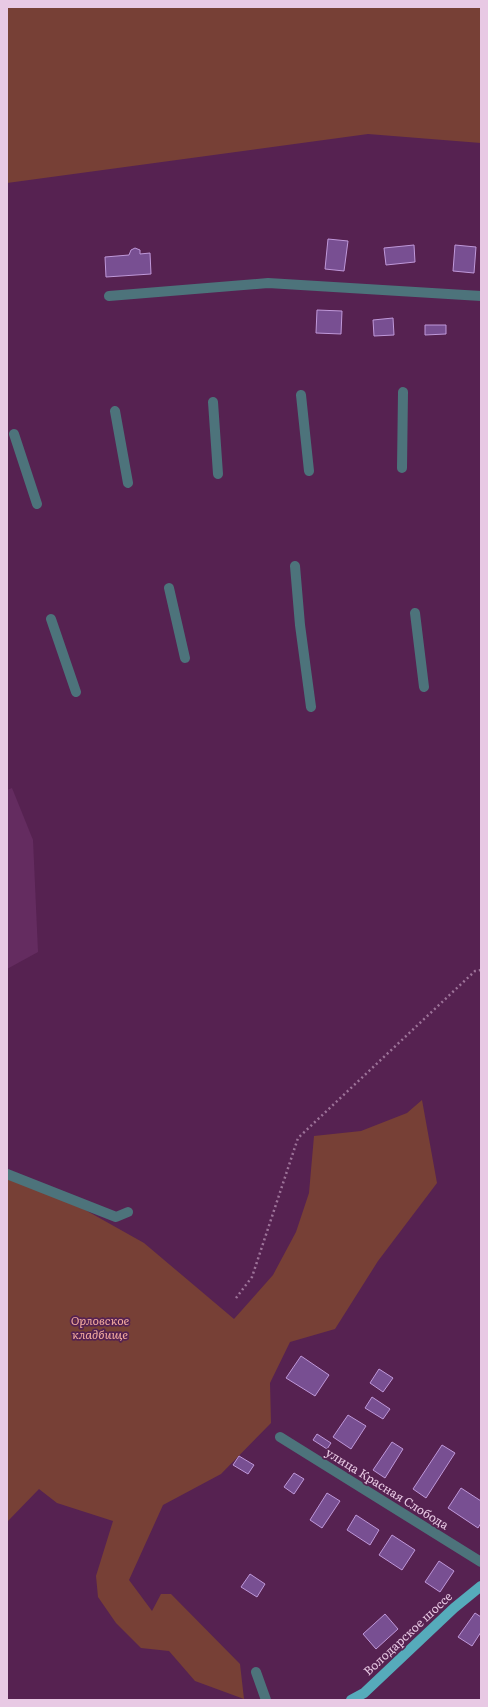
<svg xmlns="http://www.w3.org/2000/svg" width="488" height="1707" font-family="Literata,serif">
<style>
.built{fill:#642c60}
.green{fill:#774036}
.building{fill:#784f92;stroke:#bf98d9}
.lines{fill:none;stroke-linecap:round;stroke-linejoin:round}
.path{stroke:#9d7399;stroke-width:2.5;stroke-dasharray:2 3;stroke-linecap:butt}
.minor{stroke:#4d737b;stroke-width:10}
.major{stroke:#56abbb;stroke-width:10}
.labels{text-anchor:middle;stroke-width:3.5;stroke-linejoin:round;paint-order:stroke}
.park-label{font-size:12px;font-style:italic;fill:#f2ab9e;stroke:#562251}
.street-label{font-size:12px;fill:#e8c9e4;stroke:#562251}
</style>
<rect width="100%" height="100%" fill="#562251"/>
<path class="built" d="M12 788 33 840 38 952 7 969V790Z"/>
<path class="green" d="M7 7H481V143L368 134 7 183Z
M422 1100 437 1183 378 1261 335 1329 290 1342 270 1383 271 1423 221 1474 163 1505 129 1580 152 1611 161 1594H171L240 1664 244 1699 195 1681 169 1651 141 1648 116 1623 98 1597 96 1576 113 1521 57 1503 39 1489 7 1522V1178L71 1202 144 1243 234 1319 273 1275 296 1232 309 1193 314 1136 361 1131 407 1113Z"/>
<path class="building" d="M328 239 348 241 344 271 325 269Z
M414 245 415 262 386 265 384 248Z
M455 245 476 247 474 273 453 271Z
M135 248 140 250V254L150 253 151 274 106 277 105 257 129 255 131 250Z
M317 310 342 311 341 334 316 333Z
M393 318 394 335 374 336 373 320Z
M425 325H446V334L425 335Z
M301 1356 329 1375 315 1396 286 1378Z
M379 1369 393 1378 383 1392 370 1383Z
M372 1397 390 1409 383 1419 365 1408Z
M348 1415 366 1426 351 1449 333 1437Z
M317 1434 331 1443 327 1449 313 1440Z
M392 1442 403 1449 385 1478 373 1470Z
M442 1445 455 1453 426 1498 413 1489Z
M239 1456 254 1465 248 1474 233 1465Z
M294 1473 304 1479 294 1494 284 1487Z
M461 1488 481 1501V1523L478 1528 448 1508Z
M327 1493 340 1501 322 1528 310 1520Z
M356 1515 379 1530 370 1545 347 1530Z
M392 1535 415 1550 402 1570 379 1555Z
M439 1561 454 1571 440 1592 425 1582Z
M250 1574 265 1584 257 1597 241 1587Z
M475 1613 481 1617V1632L472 1646 458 1637Z
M385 1614 398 1629 376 1649 363 1634Z"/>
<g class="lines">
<path class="path" d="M236 1298 252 1277 298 1138 475 971 481 970"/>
<path class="minor" d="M109 296 268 283 481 296
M301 395 309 471
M213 402 218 474
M115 411 128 483
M14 434 37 504
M402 468 403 392
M295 566 300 625 311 707
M169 588 185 658
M415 613 424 687
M51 619 76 692
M7 1174 116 1217 128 1212
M280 1437 481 1562
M256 1672 266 1700"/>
<path class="major" d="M351 1700 364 1693 454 1608 481 1586"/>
</g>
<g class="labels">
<g class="park-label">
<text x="100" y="1325">Орловское<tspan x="100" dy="14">кладбище</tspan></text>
</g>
<g class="street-label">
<text transform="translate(387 1489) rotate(32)" y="4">улица Красная Слобода</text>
<text transform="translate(408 1634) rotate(-43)" y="4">Володарское шоссе</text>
</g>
</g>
<rect width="488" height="1707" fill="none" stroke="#e8c9e4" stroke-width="16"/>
</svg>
